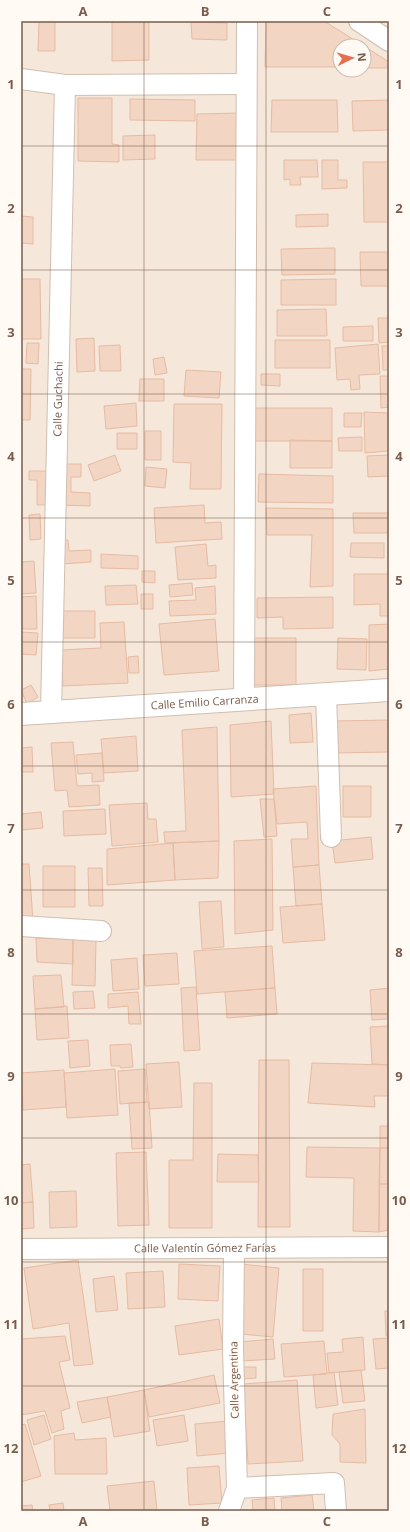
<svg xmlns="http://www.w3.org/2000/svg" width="410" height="1532" font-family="'Open Sans',sans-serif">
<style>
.residential{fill:#f5e8da;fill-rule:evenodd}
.building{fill:#f3d5c3;stroke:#e6bba3}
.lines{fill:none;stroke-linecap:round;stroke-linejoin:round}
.minor-casing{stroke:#d1beb0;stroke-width:22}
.tertiary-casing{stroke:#d1beb0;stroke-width:24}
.minor{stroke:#fff;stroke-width:20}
.tertiary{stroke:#fff;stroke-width:22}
.grid{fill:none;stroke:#7a5c4d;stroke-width:1;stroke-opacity:0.55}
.labels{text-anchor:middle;stroke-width:3;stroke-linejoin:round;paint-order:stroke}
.street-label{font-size:11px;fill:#7a5c4d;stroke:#fffaf3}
.neatline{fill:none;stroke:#7a5c4d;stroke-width:1.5}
.grid-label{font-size:13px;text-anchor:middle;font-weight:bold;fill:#7a5c4d}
</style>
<rect width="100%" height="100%" fill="#fdf6ec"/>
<path class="residential" d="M21 21H389V1511H21ZM340 46H364V70H340Z"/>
<path class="building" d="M39 21H55V51H38Z
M149 21V60L112 61V22Z
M266 21H324L364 46H340V67H265Z
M191 22 227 23V40L192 39Z
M364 46 389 62V68H364Z
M78 98H112V144L119 145V162L78 161Z
M130 99 195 100V121L130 120Z
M272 100H337L338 132H271Z
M389 100V130L353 131 352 101Z
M240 113 239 160H196L197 114Z
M155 135V159L123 160V136Z
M284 160H317L318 177H300L301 185H290V179L284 180Z
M322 160H338V180H347V188L322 189Z
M363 162H389V222H364Z
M328 214V226L296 227V215Z
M21 216 33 217V244L21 243Z
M335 248V274L282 275 281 249Z
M360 252H389V286H361Z
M21 279H40L41 339H21Z
M336 279V305H281V280Z
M326 309 327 336H277V310Z
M378 318H389V342L379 343Z
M373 326V341H343V327Z
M94 338 95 371 77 372 76 339Z
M275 340H330V368H275Z
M27 343H39L38 364 26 363Z
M378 344 380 374 359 375 360 389 351 390 350 379 337 380 335 348Z
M120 345 121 371H100L99 346Z
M382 346H389V370H383Z
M164 357 167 373 155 375 153 359Z
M21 369H31L30 420H21Z
M186 370 221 372 219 398 184 396Z
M261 374H280V386L261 385Z
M380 376H389V407L381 408Z
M140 379H164V401H139Z
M136 403 137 426 106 429 104 406Z
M174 404H222L221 489H190L191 463 173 462Z
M252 408H332V441H251Z
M364 412 389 413V451L365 453Z
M344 413H362L361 427H344Z
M145 431H161V460H145Z
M117 433H137V449H117Z
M362 437V451H339L338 438Z
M290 440 332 441V468H290Z
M115 455 121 471 94 481 88 465Z
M389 455V476L368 477 367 456Z
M60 464H81V477H71V492L90 493V506L60 505Z
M146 467 167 469 165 488 145 486Z
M29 471H47L46 505H37V480H29Z
M259 474 333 476V503L258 502Z
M204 505 205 523 221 522 222 539 156 543 154 508Z
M266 508 333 509V586L310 587 312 535H267Z
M353 513H389V533H354Z
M40 514 41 539 30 540 29 515Z
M60 540H68L69 551 91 550V562L62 564Z
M351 543H384V558L350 557Z
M206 544 208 566 216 565V578L178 580 175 547Z
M101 554 138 556V569L101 568Z
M34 561 36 593 21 594V562Z
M142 571H155V583L142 582Z
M354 574H389V616H380V604L354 605Z
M192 583 193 595 170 597 169 585Z
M136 585 138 604 106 605 105 586Z
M215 586 216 614 170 616 169 601 196 600 195 588Z
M141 594H153V609H141Z
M36 596 37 629H21V597Z
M333 597V628L283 629V617L257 618V598Z
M60 611H95V638H60Z
M215 619 219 671 164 675 159 624Z
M124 622 128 683 63 686 61 650 101 648 100 623Z
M389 624V669L369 671V625Z
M21 632 38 633 36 655 21 654Z
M250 638H296V685H250Z
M338 638 367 639 366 670 337 669Z
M138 656 139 673H129L128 657Z
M31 685 38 697 27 704 21 690Z
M311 713 313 742 290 743 289 715Z
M389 720V752L335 753 334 721Z
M271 721 274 794 231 797 230 725Z
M217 727 219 841 165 843 164 832 186 831 182 730Z
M136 736 138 771 104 773 101 739Z
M73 742 77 786 99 785 100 805 69 807 67 790 55 791 51 743Z
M32 747 33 772H21V748Z
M102 753 104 781 92 782V773L78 774 76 755Z
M316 786 319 865 293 867 291 839H308L307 822 277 824 273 789Z
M343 786H371V817H343Z
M260 799H274L277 836 264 837Z
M147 803 148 819H156L158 842 112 846 109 805Z
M105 809 106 834 64 836 63 811Z
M41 812 43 828 21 830V814Z
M371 837 373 859 335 863 332 841Z
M272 839 273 930 235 934 234 841Z
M219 841 218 878 175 880 173 843Z
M173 843 175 880 107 885V849Z
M21 864H29L33 921 21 922Z
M319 865 322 904 296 906 293 867Z
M43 866H75V907H43Z
M88 868H102L103 906H89Z
M221 901 224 947 202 949 199 902Z
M322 904 325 940 283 943 280 907Z
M36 938 73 939V964L37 962Z
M73 939 96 940 95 986 72 985Z
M272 946 275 988 197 994 194 951Z
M177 953 179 984 145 986 143 955Z
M137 958 139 989 113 991 111 960Z
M61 975 64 1007 35 1009 33 976Z
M196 987 200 1050 184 1051 181 988Z
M275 988 277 1014 227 1018 225 992Z
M389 988V1019L372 1020 370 990Z
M93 991 95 1008 74 1009 73 992Z
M138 992 141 1024H129L128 1006 108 1008V994Z
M67 1006 69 1038 37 1040 35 1009Z
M389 1026V1065L372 1064 370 1027Z
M88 1040 90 1066 70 1068 68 1041Z
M131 1044 133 1067 121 1068 120 1066H111L110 1045Z
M259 1060H289L290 1227H258Z
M179 1062 182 1107 149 1109 146 1064Z
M312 1063 389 1065V1103V1096H374L375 1107 308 1103Z
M115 1069 118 1115 67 1118 64 1073Z
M145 1069 147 1102 120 1104 118 1071Z
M64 1070 66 1107 23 1110 21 1073Z
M194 1083H212V1228H169V1160H193Z
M149 1102 152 1148 132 1149 129 1103Z
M380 1126H389V1148H380Z
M307 1147 380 1148 379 1232 353 1231 354 1178 306 1177Z
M380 1148H389V1184H379Z
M146 1152 149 1225 118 1226 116 1153Z
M218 1154 258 1155 259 1182H217Z
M30 1164 33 1202 21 1203V1165Z
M379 1184H389V1230L379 1232Z
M76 1191 77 1227 50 1228 49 1192Z
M33 1202 34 1228 21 1229V1203Z
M78 1260 93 1364 74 1366 69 1323 33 1329 24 1268Z
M179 1264 220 1266 218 1301 178 1299Z
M241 1264 279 1268 273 1337 241 1334Z
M303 1269H323V1331H303Z
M163 1271 165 1307 128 1309 126 1273Z
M114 1276 118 1310 96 1312 93 1279Z
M385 1311H389V1336H386Z
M219 1319 223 1349 179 1355 175 1326Z
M65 1336 70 1360 59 1362 70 1408 61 1411 64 1429 52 1433 45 1411 21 1415V1339Z
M363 1337 365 1370 329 1373 327 1353 343 1352 342 1339Z
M389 1338V1368L376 1369 373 1339Z
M273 1339 275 1359 242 1361 240 1342Z
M324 1341 327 1374 284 1377 281 1344Z
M242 1367H256V1378L243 1379Z
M361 1370 365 1401 343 1403 339 1372Z
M334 1372 338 1405 316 1408 313 1375Z
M214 1375 220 1403 149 1417 144 1390Z
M297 1380 303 1461 248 1464 243 1384Z
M144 1390 150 1431 114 1437 107 1397Z
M107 1397 111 1417 82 1423 77 1402Z
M365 1409 366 1463 340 1462V1444L332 1435 333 1414Z
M44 1415 51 1439 34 1445 27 1420Z
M184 1415 188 1441 157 1446 153 1420Z
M228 1421 230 1453 197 1456 195 1424Z
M25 1424 41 1476 21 1482V1425Z
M74 1433 75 1440 106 1438 107 1474H55L54 1436Z
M219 1466 222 1503 189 1505 187 1468Z
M154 1481 157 1511H110L107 1486Z
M312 1495 314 1511H282L281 1498Z
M274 1498 275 1511H253L252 1500Z
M63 1503 64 1511H50L49 1505Z
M32 1505 33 1511H21V1506Z"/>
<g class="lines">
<defs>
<g id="minor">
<path d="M359 21 389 41"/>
<path d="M21 79 65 85 246 84"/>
<path d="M326 694 331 837"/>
<path d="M244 699 247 21"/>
<path id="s1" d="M51 712 65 85"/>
<path d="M21 926 101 931"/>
<path id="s2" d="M21 1249 389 1247"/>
<path d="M237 1488 334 1483 336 1511"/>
<path d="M229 1511 237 1488 233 1349 234 1248"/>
</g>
<g id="tertiary">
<path id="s3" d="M21 714 389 690"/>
</g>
</defs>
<use href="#minor" class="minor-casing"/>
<use href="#tertiary" class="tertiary-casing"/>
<use href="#minor" class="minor"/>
<use href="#tertiary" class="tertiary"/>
</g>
<path class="grid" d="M144 21V1511M266 21V1511M21 146H389M21 270H389M21 394H389M21 518H389M21 642H389M21 766H389M21 890H389M21 1014H389M21 1138H389M21 1262H389M21 1386H389"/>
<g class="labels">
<g class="street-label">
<text dy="4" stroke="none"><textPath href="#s1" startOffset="313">Calle Guchachi</textPath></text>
<text dy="4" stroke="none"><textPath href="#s3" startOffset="184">Calle Emilio Carranza</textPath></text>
<text dy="4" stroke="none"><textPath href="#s2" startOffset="184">Calle Valentín Gómez Farías</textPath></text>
<text transform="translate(234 1380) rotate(-91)" y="4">Calle Argentina</text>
</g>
</g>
<rect width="410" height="1532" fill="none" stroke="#fffaf3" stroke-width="44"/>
<g transform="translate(352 58) rotate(85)"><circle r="19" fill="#fffaf3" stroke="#cabbb1"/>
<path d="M0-3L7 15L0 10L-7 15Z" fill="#e76f51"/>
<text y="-6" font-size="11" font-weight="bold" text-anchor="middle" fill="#7a5c4d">N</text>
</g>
<rect x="22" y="22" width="366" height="1488" class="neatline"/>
<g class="grid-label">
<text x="83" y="16">A</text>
<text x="205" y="16">B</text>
<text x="327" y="16">C</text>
<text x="11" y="89">1</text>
<text x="399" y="89">1</text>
<text x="11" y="213">2</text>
<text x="399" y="213">2</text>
<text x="11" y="337">3</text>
<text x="399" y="337">3</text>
<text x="11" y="461">4</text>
<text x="399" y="461">4</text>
<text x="11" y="585">5</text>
<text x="399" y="585">5</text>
<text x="11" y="709">6</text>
<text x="399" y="709">6</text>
<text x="11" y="833">7</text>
<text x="399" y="833">7</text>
<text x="11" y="957">8</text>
<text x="399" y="957">8</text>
<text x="11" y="1081">9</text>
<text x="399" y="1081">9</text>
<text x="11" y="1205">10</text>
<text x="399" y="1205">10</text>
<text x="11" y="1329">11</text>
<text x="399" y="1329">11</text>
<text x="11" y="1453">12</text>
<text x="399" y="1453">12</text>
<text x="83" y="1526">A</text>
<text x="205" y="1526">B</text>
<text x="327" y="1526">C</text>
</g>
</svg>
